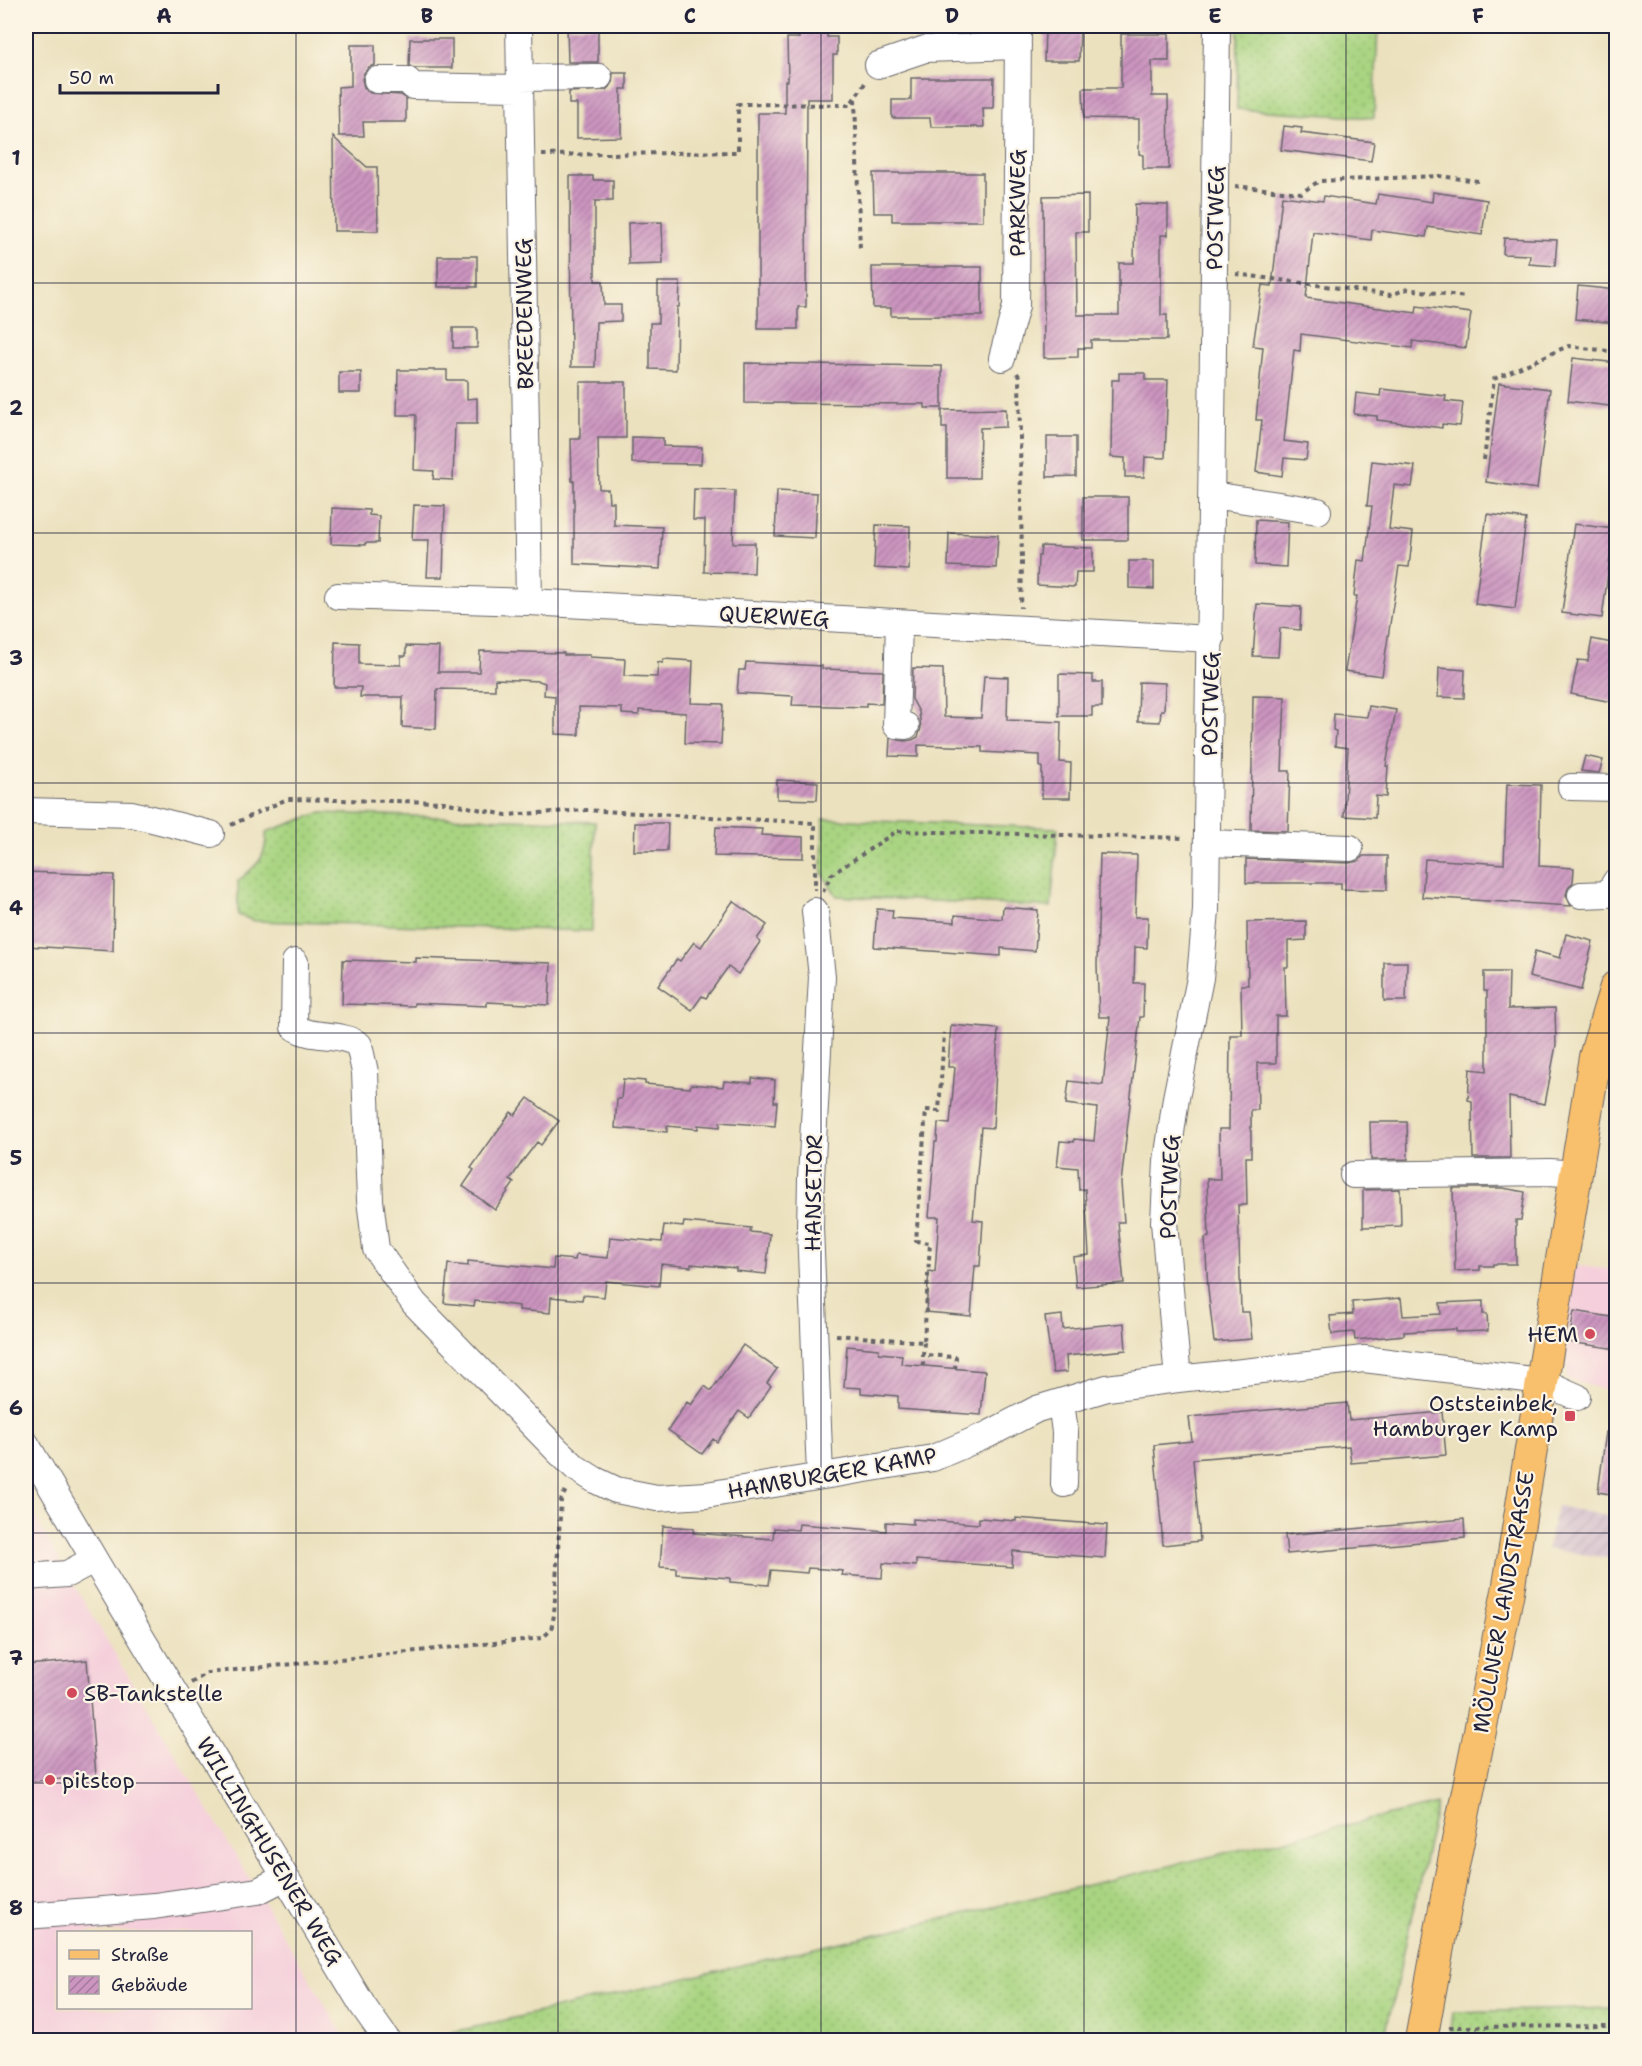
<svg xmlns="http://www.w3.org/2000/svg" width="1642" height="2066" font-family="'Shantell Sans',sans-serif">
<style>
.built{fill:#f5cfdb;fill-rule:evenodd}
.industrial{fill:url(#industrial-furrows)}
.grass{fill:url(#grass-dots);stroke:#667b5e;stroke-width:1.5}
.building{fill:url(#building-hatch)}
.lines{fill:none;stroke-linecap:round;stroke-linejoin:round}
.minor-casing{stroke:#686569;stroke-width:28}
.major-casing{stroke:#686569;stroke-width:34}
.path{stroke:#686569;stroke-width:4;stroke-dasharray:4.5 4.5;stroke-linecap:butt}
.minor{stroke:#fff;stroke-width:26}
.major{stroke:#f8bf6c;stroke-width:32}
.grid{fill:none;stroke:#22223b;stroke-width:1.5;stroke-opacity:0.55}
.poi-dot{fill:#d1495b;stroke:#fcf5e5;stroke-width:2}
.labels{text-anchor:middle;stroke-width:4.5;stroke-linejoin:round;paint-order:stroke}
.street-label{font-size:22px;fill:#22223b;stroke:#fcf5e5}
.poi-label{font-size:22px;fill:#22223b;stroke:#fcf5e5;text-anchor:end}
.neatline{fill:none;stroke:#22223b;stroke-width:2}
.grid-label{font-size:20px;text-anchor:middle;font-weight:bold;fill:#22223b}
</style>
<defs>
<pattern id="industrial-furrows" width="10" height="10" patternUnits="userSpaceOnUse" patternTransform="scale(1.5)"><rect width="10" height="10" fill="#d1bdcc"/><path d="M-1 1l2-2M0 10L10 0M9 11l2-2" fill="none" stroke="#b3a2b0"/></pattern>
<pattern id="grass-dots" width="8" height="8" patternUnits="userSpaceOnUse" patternTransform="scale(1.5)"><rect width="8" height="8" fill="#a9d481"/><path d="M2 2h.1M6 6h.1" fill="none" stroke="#91b670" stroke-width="1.8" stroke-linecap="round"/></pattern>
<pattern id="building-hatch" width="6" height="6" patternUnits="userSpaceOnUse" patternTransform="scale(1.5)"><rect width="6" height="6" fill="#cc95c0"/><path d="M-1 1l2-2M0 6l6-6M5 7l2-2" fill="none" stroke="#a5799d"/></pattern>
</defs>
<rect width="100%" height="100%" fill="#fcf5e5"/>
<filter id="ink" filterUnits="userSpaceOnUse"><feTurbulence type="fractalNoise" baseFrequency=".0167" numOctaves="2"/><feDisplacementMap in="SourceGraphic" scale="12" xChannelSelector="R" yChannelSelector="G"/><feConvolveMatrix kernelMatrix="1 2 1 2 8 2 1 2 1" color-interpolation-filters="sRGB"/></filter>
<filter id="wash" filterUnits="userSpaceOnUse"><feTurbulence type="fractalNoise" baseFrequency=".008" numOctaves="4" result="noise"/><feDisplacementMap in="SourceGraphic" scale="24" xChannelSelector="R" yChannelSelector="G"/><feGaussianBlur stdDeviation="1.35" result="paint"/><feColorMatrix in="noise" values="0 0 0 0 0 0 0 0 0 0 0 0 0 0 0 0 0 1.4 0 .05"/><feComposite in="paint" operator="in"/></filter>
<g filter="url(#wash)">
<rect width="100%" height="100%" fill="#ebe1be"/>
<path class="built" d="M1570 1265 1616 1270V1393L1567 1379 1566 1348Z
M26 1501 59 1560 346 2040H26ZM58 1932H250V2008H58Z"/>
<path class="industrial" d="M1557 1506 1616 1518V1559L1547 1549Z"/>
<path class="grass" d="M1238 26H1378L1374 118 1237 109Z
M320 813 595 822 592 931 255 921 238 915V881C256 865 267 859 266 832Z
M823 819 1058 828 1051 907 837 896 822 873Z
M1437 1804 1384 2040H438L436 2036Z
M1616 2008V2040H1450L1453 2012Z"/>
<g id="blocks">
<path class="building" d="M567 26H598V62H568Z
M799 26H827V37H837V55H833V99H807L806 307H798V329H758V113H785V81H788L787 38H799Z
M1050 26H1075V29H1080L1079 61H1044L1045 29H1050Z
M1121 34H1169V61H1152V96H1168L1169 169H1143V155L1139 154V119L1084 118 1083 88H1121Z
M410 39H452V68H414L409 66Z
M351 45H375V65L369 67 364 73 362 79 364 87 370 93 401 95 406 98V122H363L364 136H339L338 87 351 86Z
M613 73H627V89H621V137L577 138V104H569V92L606 90 612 84Z
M911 78H994L993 108H983L984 127H931L930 118H892V100H911Z
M1284 126 1302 128 1301 133 1374 142 1371 161 1281 150Z
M333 137 367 167H377L378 231H334Z
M873 173H983V221H892V213H874Z
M570 176H593V180H613V201H595V281H603L604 305H621V321L596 322 595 367H571Z
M1433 192 1487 200 1482 235 1428 227 1426 237 1372 230 1371 240 1313 232 1306 298 1416 313 1417 306 1471 313 1466 348 1413 341 1412 348 1301 334 1300 351 1294 350 1284 441 1308 444 1306 460 1284 458 1282 476 1256 472 1262 420H1256L1263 347 1253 346 1262 285 1272 286 1282 196 1323 201 1324 196 1376 204 1378 194 1432 202Z
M1088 195V232H1076L1077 315H1119V263H1134L1135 204 1168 205V235H1161V315H1167V340H1091V348H1078V357L1044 358 1043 196Z
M662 222 663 264 629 265 628 223Z
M1504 238 1557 240 1555 266 1529 264 1530 255 1503 254Z
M438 256H477V287H438Z
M872 267H982V316H891V308H873Z
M658 282H680L679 307H677L676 370 650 369V323H658Z
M1578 286 1617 290V323L1575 319Z
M453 328H477V348H453Z
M1573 358 1617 363V407L1568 401Z
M745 363 942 366V408H925V404L745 403Z
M398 370H447V380H467V399L477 398V424H455L453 480 433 479 434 471 414 470 416 415H397Z
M339 372H361V393H339Z
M1119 373H1145V380H1168L1165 458 1145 457 1144 477H1125V458L1111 457 1112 380H1119Z
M580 382H626V438H598L599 489H608L609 502H614V525L662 527 660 569 574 564V481H572L571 439H580Z
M1499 383 1550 389 1537 489 1486 482Z
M1381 389 1446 396 1445 401 1463 403 1460 426 1442 424V428L1411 424 1377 420V416L1354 414 1356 393 1380 396Z
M1006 409V427L980 428 979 478H947V428H942V410Z
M632 437 663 438V446L702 447 701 464 632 463Z
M1047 437H1076V476L1047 477Z
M1372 461 1415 466 1412 487 1394 485 1389 529 1413 532 1409 567 1399 566 1382 676 1345 671 1357 596H1354L1358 560 1365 561 1372 506H1367Z
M694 489 735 491 733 543H755L754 573 704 572 705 520H693Z
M777 491 817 493 815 538 775 536Z
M1083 497H1128V540H1083Z
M414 505 445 506 443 577H427L429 540H412Z
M332 508 369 510V515L379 516 378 543H365V545L331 544Z
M1487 514 1526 519 1515 609 1475 604Z
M1256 520 1288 522 1286 567 1255 565Z
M1574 524 1614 529 1602 618 1562 613Z
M876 525 910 526 909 570 874 568Z
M949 533 998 535 996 568 948 566Z
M1041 546 1093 548V572H1076L1075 587 1037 585 1038 556H1040Z
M1129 561H1154V589L1129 588Z
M1257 604 1301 607 1300 630 1280 628 1278 657 1253 656Z
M1592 639 1617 644V703L1571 694 1578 660 1588 661Z
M335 642 359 643V664L401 665V656H406V646L439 647 438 672H479L480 651 564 653V655H590V657L625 659 624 676 657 677 658 662 663 663 664 659 693 661 691 703 723 704 721 744 685 743 686 713 639 710V715L622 714V708L579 707V735L555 734V696L544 695 545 683 539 681 495 679V690L437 689 436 729 402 727 403 697H360L361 687H334Z
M746 662 822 666V669L883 671 882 704 866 703V707L792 705 793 696 737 693 739 670H745Z
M913 668 943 669 944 717 981 718 984 676 1008 677 1007 720 1061 722 1060 762 1071 763 1070 798H1042V767H1040V755L982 752V747L918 745V757L889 756 890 738 904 741 912 740 918 737 921 728 919 712 912 699Z
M1439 668 1465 670 1464 698 1438 697Z
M1059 674 1093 675V682H1102V707H1092V716H1059Z
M1139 682 1165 683 1164 710H1161L1160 722 1138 721Z
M1253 696 1285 697 1282 771H1290L1288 831 1251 830Z
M1369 706 1396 710 1386 766H1388L1386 797 1376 796 1375 818 1344 816 1348 748 1335 746 1336 731 1333 730 1334 714 1367 717Z
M1585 756 1603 760 1599 773 1581 771Z
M777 780 818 782 817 800 777 799Z
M1507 784 1541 785 1539 866 1574 868 1573 882 1568 888 1566 895 1571 906 1422 897 1425 859 1504 864Z
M635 823H668L667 851H634Z
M716 827 762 829 761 835 803 837V858L714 856Z
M1100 854 1137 855 1135 917H1148L1147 948 1135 947 1134 983H1144L1143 1017H1140L1121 1183 1124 1222H1118L1124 1283 1076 1287 1073 1257 1089 1255 1085 1189 1079 1190 1078 1168 1057 1166 1060 1141 1074 1142V1139L1094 1141 1097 1108 1066 1104 1069 1081 1103 1085 1110 1017H1099L1097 965Z
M1363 856H1387V890L1341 889V883H1246V859L1349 863 1358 861Z
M26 872 114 875 113 951 26 946Z
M733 901 767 925 757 939 760 942 738 974 728 967 706 998 702 996 692 1010 658 986 677 959 680 961 694 942 701 947Z
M1003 907 1038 910 1035 951 1001 948V956L874 947 877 909 893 910 892 918 955 922V915L1002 919Z
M1306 921V940L1288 941V967H1285L1286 1016H1276V1063H1257L1258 1110H1251V1157H1246L1247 1205H1238L1241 1312H1249L1252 1339 1214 1342 1208 1289 1205 1238 1209 1237 1207 1179H1220L1219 1129H1229L1230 1035H1242L1241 985H1248L1247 922Z
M1566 934 1593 941 1581 990 1529 977 1535 951 1560 958Z
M416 958 551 963 549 1005 487 1002V1006L414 1003V1006L342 1004 343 960 416 962Z
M1384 962H1407L1406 1001H1384Z
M1484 972H1509L1508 1009 1555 1008 1556 1045 1545 1104 1509 1097 1510 1158H1473L1472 1101 1468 1100 1470 1069 1487 1071V991H1484Z
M951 1025 998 1029 993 1128 981 1127 973 1220 983 1221 980 1266H975L971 1316 926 1312 929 1271 935 1272 939 1217H929L935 1142H937L938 1123 950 1124 955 1067H948Z
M752 1078 775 1080 774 1102H777L775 1126 720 1122V1127L698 1125V1129L667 1126V1132L615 1128 617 1099H621L623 1079 645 1081V1084L690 1088 691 1084 723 1087 724 1081 752 1083Z
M528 1098 559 1121 541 1145 537 1142 522 1162 510 1180 514 1183 495 1210 463 1186 474 1170 471 1168 511 1112 515 1115Z
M1370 1122H1407L1408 1159 1371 1160Z
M1453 1188H1503L1525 1192 1521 1220H1516V1264H1493V1266H1480V1270L1455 1271Z
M1400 1189 1401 1226 1363 1227V1190Z
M684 1222 751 1228 750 1232 770 1234 766 1274 736 1271V1268L691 1264V1267L661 1264 659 1286 606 1281 604 1297 583 1295 582 1300 551 1297 550 1313 519 1310V1306L496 1303 475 1301 474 1306 444 1303 448 1264 468 1266V1261L553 1269 554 1258 575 1260 576 1255 608 1258 610 1237 662 1242 664 1225 683 1227Z
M1401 1298 1403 1316 1441 1314 1440 1303 1483 1301V1314H1487L1488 1331 1456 1332V1329L1404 1332V1335L1355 1340 1354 1332 1332 1334 1330 1316 1353 1314 1352 1302Z
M1574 1311 1617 1318V1349L1569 1342Z
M1062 1315 1063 1329 1124 1323 1126 1350 1066 1356 1067 1372 1053 1373 1045 1317Z
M743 1345 777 1369 767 1383 771 1386 749 1418 739 1411 717 1442 713 1439 702 1454 668 1430 687 1402 691 1405 705 1386 711 1391Z
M847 1346 879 1349V1353L902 1355 901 1364 985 1371 981 1415 898 1409V1396L861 1393V1388L844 1387Z
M1347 1403 1349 1420 1442 1412 1446 1455 1351 1463 1349 1446 1193 1459 1200 1541 1163 1545 1154 1445 1192 1441 1189 1417Z
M1606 1432 1617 1433V1495L1598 1492Z
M979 1518 1016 1521V1518L1107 1525 1105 1558 1013 1551 1012 1567 916 1560V1566L883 1563 882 1578 842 1575 843 1571 824 1569 808 1568 807 1573 771 1570 769 1585 730 1582V1578L676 1574V1568L660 1567 663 1526 694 1528 693 1533 773 1539 774 1528 798 1530 799 1524 886 1531V1522L913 1524V1519L979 1524Z
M1464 1519 1465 1538 1287 1554 1285 1535Z
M87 1660 96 1776 26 1782V1665Z"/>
</g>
</g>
<g filter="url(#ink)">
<use href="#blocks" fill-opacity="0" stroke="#686569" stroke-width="1.5"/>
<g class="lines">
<defs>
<path id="minor" d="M519 26 529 602
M878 65 925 49 1018 46
M520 78 599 77
M377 80H407L413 86 521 88
M1002 358 1016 306 1018 26
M1212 495 1318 511
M338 596 529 602 1211 639
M899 623 896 725 906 726
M1571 787 1616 788
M26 811 132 814 211 834
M1208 843 1350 848
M1581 895 1608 894 1616 881
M815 911 822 977 811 1178 810 1228 820 1475
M295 962 294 1027C314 1040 339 1031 359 1045L365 1072 370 1200 376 1249 414 1303 558 1451 576 1468 595 1480 616 1490 657 1498 706 1495 933 1458 989 1434 1037 1409 1107 1388 1178 1379 1364 1359 1541 1381 1577 1397
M1353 1175 1550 1172 1575 1174
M1178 1379 1164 1222 1167 1161 1176 1098 1200 978 1206 910 1217 26
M1061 1402 1065 1432 1064 1484
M26 1444C137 1632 249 1819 363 2006L387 2040
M26 1577 67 1574 93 1560
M26 1916 154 1906 258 1891 285 1877"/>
<path id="major" d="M1421 2040 1450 1881 1508 1591 1595 1057 1616 987"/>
</defs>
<use href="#minor" class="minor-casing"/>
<use href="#major" class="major-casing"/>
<path class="path" d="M855 99 860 251
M542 155 738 152V104L850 105 865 83
M1235 186 1301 193 1319 181 1439 176 1478 181
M1236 274 1391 295 1407 289 1466 297
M1017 373 1019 376 1022 562 1021 608
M1484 460 1494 379 1568 346 1616 352
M231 825 287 799 444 802 506 815 586 810 815 823V890
M823 892 831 875 897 831 1185 838
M836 1335 924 1342 930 1243 916 1241 926 1110 939 1111 944 1033
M924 1342 923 1355 956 1357 955 1369
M923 1366V1355
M191 1683 207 1673 542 1638 551 1630 554 1615 561 1500 567 1488
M1449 2027 1616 2026"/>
<use href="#minor" class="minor"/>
<use href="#major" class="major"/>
</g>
</g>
<path class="grid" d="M296 26V2040M558 26V2040M821 26V2040M1084 26V2040M1346 26V2040M26 283H1616M26 533H1616M26 783H1616M26 1033H1616M26 1283H1616M26 1533H1616M26 1783H1616"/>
<g class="poi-dot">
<circle cx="1590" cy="1334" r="6"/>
<rect x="1564" y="1410" width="12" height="12" rx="3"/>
<circle cx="72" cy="1693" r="6"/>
<circle cx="50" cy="1780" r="6"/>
</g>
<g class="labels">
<g class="street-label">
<text transform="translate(1017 203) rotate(-90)" y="8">PARKWEG</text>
<text transform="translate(1215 218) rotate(-89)" y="8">POSTWEG</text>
<text transform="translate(524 314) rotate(-91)" y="8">BREEDENWEG</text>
<text transform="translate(774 616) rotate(3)" y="8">QUERWEG</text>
<text transform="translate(1210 704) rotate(-89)" y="8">POSTWEG</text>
<text transform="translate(1169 1187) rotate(-88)" y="8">POSTWEG</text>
<text transform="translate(813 1193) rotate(-89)" y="8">HANSETOR</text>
<text transform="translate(832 1473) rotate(-10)" y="8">HAMBURGER KAMP</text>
<text transform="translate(1503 1602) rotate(-80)" y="8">MÖLLNER LANDSTRASSE</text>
<text transform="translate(270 1851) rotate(59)" y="8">WILLINGHUSENER WEG</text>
</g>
<g class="poi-label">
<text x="1578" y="1342">HEM</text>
<text x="1558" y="1411">Oststeinbek,<tspan x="1558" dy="25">Hamburger Kamp</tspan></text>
<text x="84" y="1701" text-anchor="start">SB-Tankstelle</text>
<text x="62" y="1788" text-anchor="start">pitstop</text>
</g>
</g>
<rect width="1642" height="2066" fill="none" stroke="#fcf5e5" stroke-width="66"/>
<rect x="57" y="1931" width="195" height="78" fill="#fcf5e5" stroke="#a5a1a1" stroke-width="1.5"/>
<rect x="69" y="1950" width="30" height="9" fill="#f8bf6c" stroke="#a5a1a1" stroke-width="1.5"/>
<text x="111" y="1961" font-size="18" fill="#22223b">Straße</text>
<rect x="69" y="1976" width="30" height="18" fill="url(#building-hatch)" stroke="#a5a1a1" stroke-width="1.5"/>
<text x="111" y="1991" font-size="18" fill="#22223b">Gebäude</text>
<path d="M60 84v9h158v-9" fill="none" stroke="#22223b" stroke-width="3"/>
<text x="69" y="84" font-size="18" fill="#22223b" stroke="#fcf5e5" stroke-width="4.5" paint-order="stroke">50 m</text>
<rect x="33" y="33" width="1576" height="2000" class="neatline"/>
<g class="grid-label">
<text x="164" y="23">A</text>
<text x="427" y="23">B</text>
<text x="690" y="23">C</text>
<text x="952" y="23">D</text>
<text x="1215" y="23">E</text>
<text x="1478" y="23">F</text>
<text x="16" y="165">1</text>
<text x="16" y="415">2</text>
<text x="16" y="665">3</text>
<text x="16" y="915">4</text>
<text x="16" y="1165">5</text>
<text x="16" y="1415">6</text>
<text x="16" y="1665">7</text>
<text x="16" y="1915">8</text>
</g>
</svg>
